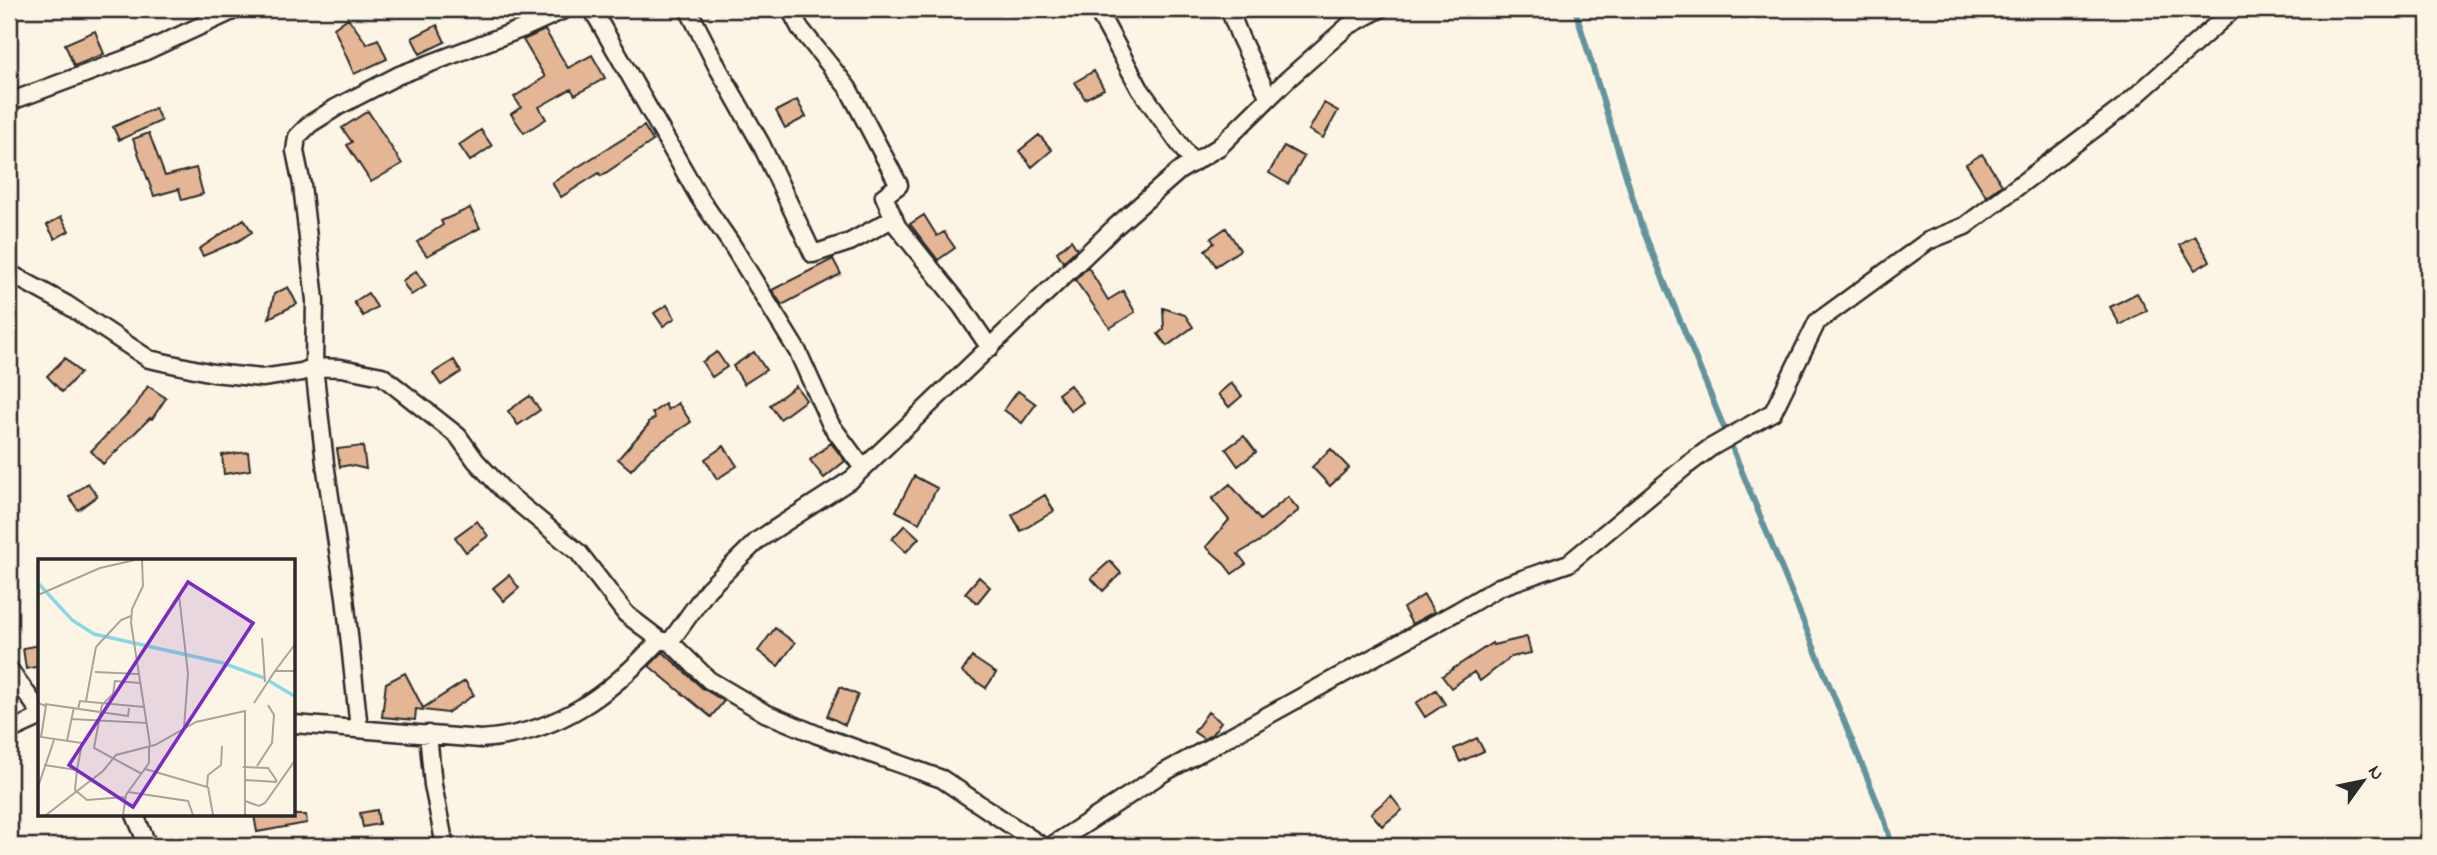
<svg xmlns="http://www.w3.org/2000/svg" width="2437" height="855" font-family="'Indie Flower',sans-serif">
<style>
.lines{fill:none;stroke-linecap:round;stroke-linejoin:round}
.stream{stroke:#63939c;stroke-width:6}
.building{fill:#e4b695;stroke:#2b2b2b;stroke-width:2}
.street-casing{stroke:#2b2b2b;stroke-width:21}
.street{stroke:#fcf5e5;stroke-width:16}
.inset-river{fill:none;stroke:#89d8e7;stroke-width:3.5}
.inset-road{fill:none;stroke:#a8a49b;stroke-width:2}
.view{fill:#7b2cbf;fill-opacity:0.15;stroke:#7b2cbf;stroke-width:3.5}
.inset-edge{fill:none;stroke:#2b2b2b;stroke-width:3.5}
</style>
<rect width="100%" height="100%" fill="#fcf5e5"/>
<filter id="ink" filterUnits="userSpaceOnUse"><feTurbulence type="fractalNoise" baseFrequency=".0143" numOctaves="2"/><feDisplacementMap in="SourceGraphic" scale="14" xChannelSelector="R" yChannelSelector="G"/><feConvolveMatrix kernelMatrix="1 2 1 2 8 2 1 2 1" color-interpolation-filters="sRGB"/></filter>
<g filter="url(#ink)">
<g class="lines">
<path class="stream" d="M1575 9 1641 225 1885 821 1892 846"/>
</g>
<path class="building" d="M348 18 367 44 378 39 387 59 354 74 334 28Z
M437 25 445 42 420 54 412 38Z
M545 30 568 68 592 55 605 78 575 95 571 89 539 107 546 119 524 133 511 114 521 107 514 97 545 77 523 40Z
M95 31 104 54 74 66 65 44Z
M1094 71 1104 89 1085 99 1075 82Z
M797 100 806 117 785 128 776 111Z
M1324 103 1338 111 1323 138 1309 130Z
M155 108 161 121 119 140 113 127Z
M368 111 402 164 371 182 347 145 352 142 342 128Z
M644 126 653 141 601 176 599 173 561 197 552 183Z
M481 130 492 146 470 161 459 145Z
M149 133 165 176 196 168 203 194 182 200 179 189 154 196 133 139Z
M1039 135 1052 150 1032 167 1019 151Z
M1284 146 1304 157 1288 184 1269 173Z
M1982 154 2002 185 1986 196 1966 164Z
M470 208 480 228 427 256 417 242 443 225 441 221Z
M924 215 937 236 944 232 955 248 938 260 910 224Z
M61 217 69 231 55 239 47 225Z
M244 219 252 232 238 241 203 256 199 249Z
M1226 228 1240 250 1216 266 1205 250 1214 243 1211 238Z
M2195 236 2210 261 2195 270 2180 245Z
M1071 240 1077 249 1063 262 1057 252Z
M833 259 841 274 782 305 772 290Z
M1088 267 1108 300 1123 291 1135 312 1110 328 1075 280Z
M416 271 426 286 411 295 402 281Z
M288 287 297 304 269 318 274 294Z
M368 293 377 307 363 316 354 302Z
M2137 293 2147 310 2120 325 2110 307Z
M667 305 675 318 663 326 654 313Z
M1163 308 1185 315 1193 327 1167 346 1158 334 1164 329Z
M717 352 727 367 712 377 702 362Z
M754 352 766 370 744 384 733 366Z
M65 358 80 373 62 392 47 376Z
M454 360 461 372 441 385 433 373Z
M1231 383 1242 396 1229 407 1218 394Z
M1070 385 1083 402 1071 411 1058 394Z
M148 386 166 398 152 419 150 418 103 464 91 451 136 405Z
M796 386 806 400 780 419 770 405Z
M1018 391 1036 404 1022 423 1004 410Z
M530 396 540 410 518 425 508 411Z
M678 403 691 422 650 449 631 470 618 459 649 424 648 422 655 418 652 413 665 404 668 410Z
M1244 436 1256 452 1238 466 1226 449Z
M831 443 845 461 824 478 810 460Z
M363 446 366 469 349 465 340 467 337 449Z
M724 446 737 466 717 479 705 459Z
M1331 449 1349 468 1330 486 1312 467Z
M248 452 250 470 224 474 222 455Z
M914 476 937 488 919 523 896 511Z
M88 483 97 496 78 510 69 497Z
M1230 484 1260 520 1288 497 1299 510 1265 538 1238 554 1246 564 1232 574 1222 561 1206 547 1229 520 1212 499Z
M1045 495 1054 511 1021 531 1012 515Z
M477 521 488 536 466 552 455 537Z
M905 525 919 538 906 552 892 539Z
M1110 561 1121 573 1103 591 1091 578Z
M509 575 519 588 504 601 493 588Z
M979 577 990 587 977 603 965 593Z
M1424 595 1434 612 1412 624 1403 608Z
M775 628 795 643 778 666 758 651Z
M1527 637 1531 653 1511 657 1480 681 1474 672 1451 688 1442 676 1492 643 1493 645Z
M40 645V666L26 669 23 648Z
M663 652 702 688 724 701 711 717 649 666Z
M972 657 996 673 986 688 962 672Z
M405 673 423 708 465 681 474 695 447 713 416 709 415 720 382 717 386 683Z
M840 687 858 695 845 725 827 716Z
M1436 690 1445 704 1425 717 1416 703Z
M1208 712 1221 722 1212 734 1204 739 1194 732Z
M1477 738 1484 751 1460 762 1454 749Z
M1391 796 1402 810 1382 826 1371 813Z
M377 810 379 824 363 827 360 813Z
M254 815H306L307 823 257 832Z"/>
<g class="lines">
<defs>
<path id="street" d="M592 9 699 197 732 245 798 352 831 425 863 468
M688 9 718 68 761 144 813 254 850 242 894 218
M790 9 800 28 848 88 899 185 884 196 897 226 962 307 990 348
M1097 9 1140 89 1193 163
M1229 9 1240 37 1269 98
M9 102 144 52 237 9
M9 273 66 304 149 359 213 373 262 378 302 372 314 367 341 368 382 376 458 436 476 461 504 491 579 553 626 614 660 640 670 642 709 680 765 713 818 735 942 779 1042 846
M670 642 708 589 758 540 852 479 1115 227 1179 171 1219 147 1288 79 1348 26 1380 9
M9 669 40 712
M294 724 481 739C558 734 610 694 660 640
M359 729 345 597 325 463 314 367 315 300 302 185 295 151 297 137 310 124 337 107 399 75 524 28 566 9
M9 731 40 717
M428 734 433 785 445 846
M135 815 148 846
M1051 846 1163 773 1458 611 1499 587 1569 563 1686 466 1710 448 1773 412 1817 322 1928 241 1965 226 2122 108 2234 9"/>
</defs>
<use href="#street" class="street-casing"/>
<use href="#street" class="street"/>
</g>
</g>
<g transform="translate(38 559)">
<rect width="257" height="257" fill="#fcf5e5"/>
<path class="inset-river" d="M0 24 34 61 56 75 185 104 226 119M231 122 258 138"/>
<path class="inset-road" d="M104 1 105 27 94 50 93 64 112 186M0 36 62 9 97 1M141 36 150 115 146 169M224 79 227 123M237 112 258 84M57 113 100 115M102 124 77 122 75 135 64 146 56 189 104 215M48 142 58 88 83 61 93 57M0 144 8 147 3 178 44 184 39 211M216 144 237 112H258M7 145 90 157 91 149M40 150 42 142 106 148M33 160 109 164M29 182 36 148M6 206 39 211 37 231 49 241 87 238M219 207 234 184 236 156 230 146M205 208 230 209 239 222M107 210 169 228 170 216 183 206 184 187M208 221 239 223M0 228 16 181M170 228 175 256M90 233 150 242 155 256M207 242 221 247 227 244 258 200M8 256 65 212 78 196 117 186 158 163 207 152V256M85 256 88 236 111 204V188"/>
<path class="view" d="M150 23 215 64 95 248 31 206Z"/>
<rect width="257" height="257" class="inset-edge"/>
</g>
<rect width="2437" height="855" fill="none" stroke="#fcf5e5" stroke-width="35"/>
<rect x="18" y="18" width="2402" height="820" fill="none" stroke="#2b2b2b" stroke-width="2.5" filter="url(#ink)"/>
<g transform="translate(2363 781) rotate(57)" stroke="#fcf5e5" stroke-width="5" paint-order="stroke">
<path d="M0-5L12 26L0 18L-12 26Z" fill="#2b2b2b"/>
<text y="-10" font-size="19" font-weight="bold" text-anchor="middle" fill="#2b2b2b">N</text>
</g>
</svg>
